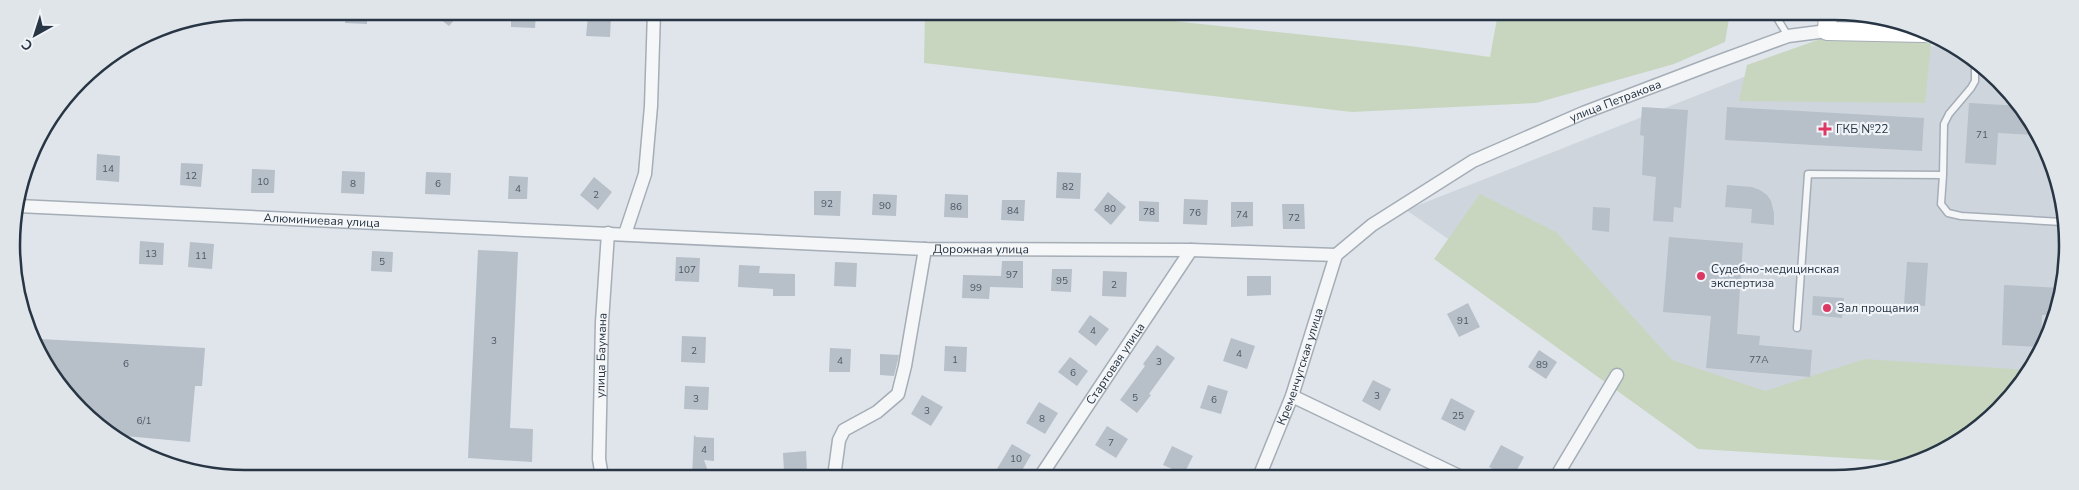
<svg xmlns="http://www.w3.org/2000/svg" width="2079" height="490" font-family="'Nunito Sans',sans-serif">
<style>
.built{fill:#ced5dd}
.green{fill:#c8d6c0}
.building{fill:#b7bfc9}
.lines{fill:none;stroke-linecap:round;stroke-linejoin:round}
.lane-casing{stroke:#a5adb6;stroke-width:9}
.street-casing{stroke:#a5adb6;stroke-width:15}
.secondary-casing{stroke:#a5adb6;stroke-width:20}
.lane{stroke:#f4f6f8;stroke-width:6}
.street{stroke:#f4f6f8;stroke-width:12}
.secondary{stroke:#fff;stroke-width:18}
.poi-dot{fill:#dd3862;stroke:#f0f4f8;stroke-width:2}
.labels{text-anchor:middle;stroke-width:4.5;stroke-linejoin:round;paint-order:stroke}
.number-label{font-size:10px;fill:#4b5865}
.street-label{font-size:12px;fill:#273544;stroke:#f0f4f8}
.poi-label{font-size:12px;fill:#273544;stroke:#f0f4f8;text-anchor:start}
.rim{fill:none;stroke:#273544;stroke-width:2.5}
</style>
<rect width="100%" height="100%" fill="#e0e5eb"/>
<path class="built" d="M1830 43 1956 47 2020 103 2060 185 2066 276 2044 349 1999 410 1725 429 1406 210Z"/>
<path class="green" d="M925 12H1088L1410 46 1490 57 1498 13H1730L1725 42 1674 64 1536 103 1352 112 924 63Z
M1826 37 1931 43 1925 103 1739 101 1747 65Z
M1480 194 1556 232 1672 360 1765 391 1865 359 2028 370 1999 410 1937 455 1912 462 1698 449 1434 259Z"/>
<path class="building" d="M346 11H367V24L345 23Z
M430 11 461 12 449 26Z
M511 12H536L535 28 511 27Z
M588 16 611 17 610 37 586 36Z
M1969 103 2021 106 2035 135 1998 133 1996 165 1965 163Z
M1642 107 1688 110 1681 208 1674 207 1673 222 1653 221 1656 177 1642 175 1644 136 1640 135Z
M1727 107 1924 118 1922 151 1725 140Z
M97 154 120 156 119 182 96 180Z
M181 163 203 164 201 187 180 185Z
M252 169 275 170 274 193H251Z
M342 171 365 172 364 194 341 193Z
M426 172 451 173 450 195 425 194Z
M1057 172 1081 173 1080 199 1056 198Z
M509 176 528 177 527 199H508Z
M594 177 612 192 598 210 580 195Z
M1727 185 1752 187 1760 190 1767 195 1771 201 1774 213V225L1751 223 1752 209 1725 207Z
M814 191H841L840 216 814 215Z
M1108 192 1126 207 1111 225 1094 210Z
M873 194 897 195 896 216 872 215Z
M945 194 968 195V218L944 217Z
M1184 199 1208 200 1207 225 1183 224Z
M1002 200H1025L1024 221 1001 220Z
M1139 201 1159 202V222L1139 221Z
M1231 202H1253V226L1231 227Z
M1282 204H1304L1305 229H1283Z
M1593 207 1610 208 1609 232 1592 230Z
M1669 237 1743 243 1737 334 1760 336 1759 345 1812 350 1810 377 1706 368 1711 316 1663 312Z
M140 241 164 243 163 265 139 264Z
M190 242 214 244 212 269 188 267Z
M478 250 518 252 510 428 533 429 532 462 468 458Z
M372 251 393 252 392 272 371 271Z
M676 257 700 258 699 282 675 281Z
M1002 261H1023V288L990 287 989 299 962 298 963 275 1001 276Z
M835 262 857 263 856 287 834 286Z
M1907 262 1928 263 1925 306 1904 304Z
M739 265 760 266 759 273 795 274V296H773V289L738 287Z
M1052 269H1072L1071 292 1051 291Z
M1103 271 1127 272 1126 297 1102 296Z
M1247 276H1271V295L1247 296Z
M2004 285 2062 288 2054 315H2042L2041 347 2002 345Z
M1813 296 1844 298 1842 318 1812 315Z
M1468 303 1480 327 1459 337 1447 314Z
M1090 315 1109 329 1096 346 1078 332Z
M682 336 706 337 705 363 681 362Z
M1231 338 1255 346 1247 369 1223 361Z
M40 339 205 348 202 386H195L190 442 115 435 60 388 40 347Z
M1157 345 1175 358 1149 394 1151 395 1137 413 1120 400 1145 366 1143 364Z
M945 346 967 347 966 372 944 371Z
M830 348 851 349 850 372H829Z
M1539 350 1557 362 1546 379 1528 367Z
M880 354 899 355 894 376 880 375Z
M1070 357 1088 371 1077 386 1058 372Z
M1373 380 1391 389 1380 411 1362 401Z
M1208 385 1228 391 1221 414 1200 408Z
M685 386 709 387 708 410 684 409Z
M922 395 943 407 931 426 911 414Z
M1451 398 1475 411 1465 431 1441 419Z
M1039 402 1058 413 1045 434 1026 423Z
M1107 426 1128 439 1116 458 1095 445Z
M694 435 696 437 714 438V461L704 460 710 477H692Z
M1012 444 1031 455 1018 477H992Z
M1501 445 1524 457 1513 477H1509L1489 467Z
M1172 446 1193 456 1184 474 1163 465Z
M806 451 807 471 784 472 783 453Z"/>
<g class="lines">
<defs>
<path id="lane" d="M1774 13 1788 36
M1943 175 1944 124 1949 114 1971 88 1975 81V64
M1797 328 1808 174 1943 175 1941 204 1948 213 1961 216 2062 222"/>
<g id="street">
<path id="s1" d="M18 206 925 249 1191 250 1336 255"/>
<path d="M625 234 645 174 651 106 654 12"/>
<path id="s2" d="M1336 255 1372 225 1473 161 1583 113 1709 65 1788 36 1827 31"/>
<path d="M1292 396 1461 477"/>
<path id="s3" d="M602 477 599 459 602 322 608 233"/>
<path d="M834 477 839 440 844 430 877 412 898 394 905 366 925 249"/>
<path id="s4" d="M1040 477 1191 250"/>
<path id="s5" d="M1259 477 1292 396 1336 255"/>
<path d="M1556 477 1617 375"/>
</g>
<path id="secondary" d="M1828 13 1827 31 1924 33"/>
</defs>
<use href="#lane" class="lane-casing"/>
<use href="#street" class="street-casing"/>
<use href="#secondary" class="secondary-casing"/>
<use href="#lane" class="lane"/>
<use href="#street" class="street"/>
<use href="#secondary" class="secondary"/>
</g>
<g class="poi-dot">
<path d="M1822.5 121.5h5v5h5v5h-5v5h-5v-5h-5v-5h5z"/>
<circle cx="1701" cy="276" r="5"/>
<circle cx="1827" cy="308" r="5"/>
</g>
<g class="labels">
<g class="number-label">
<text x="1982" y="138">71</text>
<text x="108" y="172">14</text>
<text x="191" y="179">12</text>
<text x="263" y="185">10</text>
<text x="353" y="187">8</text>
<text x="438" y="187">6</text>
<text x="1068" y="190">82</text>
<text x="518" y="192">4</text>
<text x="596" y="198">2</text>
<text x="827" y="207">92</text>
<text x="885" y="209">90</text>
<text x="956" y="210">86</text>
<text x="1110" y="212">80</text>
<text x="1013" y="214">84</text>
<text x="1149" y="215">78</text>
<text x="1195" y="216">76</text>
<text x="1242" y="218">74</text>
<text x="1294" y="221">72</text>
<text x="151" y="257">13</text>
<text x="201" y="259">11</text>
<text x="382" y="265">5</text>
<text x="687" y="273">107</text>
<text x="1012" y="278">97</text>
<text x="1062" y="284">95</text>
<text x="1114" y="288">2</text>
<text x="976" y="291">99</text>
<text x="1463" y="324">91</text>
<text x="1093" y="334">4</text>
<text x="494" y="344">3</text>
<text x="694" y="354">2</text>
<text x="1239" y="357">4</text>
<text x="955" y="363">1</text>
<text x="1759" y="363">77А</text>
<text x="840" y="364">4</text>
<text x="1159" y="365">3</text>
<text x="126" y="367">6</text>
<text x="1542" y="368">89</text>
<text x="1073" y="376">6</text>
<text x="1377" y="399">3</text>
<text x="1135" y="401">5</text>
<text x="696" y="402">3</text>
<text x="1214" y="403">6</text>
<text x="927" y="414">3</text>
<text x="1458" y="419">25</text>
<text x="1042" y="422">8</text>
<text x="144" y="424">6/1</text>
<text x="1111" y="446">7</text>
<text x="704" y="453">4</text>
<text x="1016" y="462">10</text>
</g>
<g class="street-label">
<text dy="4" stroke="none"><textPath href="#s2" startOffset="321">улица Петракова</textPath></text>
<text dy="4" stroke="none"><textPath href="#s1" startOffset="304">Алюминиевая улица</textPath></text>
<text dy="4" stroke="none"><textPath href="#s1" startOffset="964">Дорожная улица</textPath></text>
<text dy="4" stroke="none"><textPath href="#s3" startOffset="122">улица Баумана</textPath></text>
<text dy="4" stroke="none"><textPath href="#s4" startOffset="136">Стартовая улица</textPath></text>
<text dy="4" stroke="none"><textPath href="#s5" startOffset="118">Кременчугская улица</textPath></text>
</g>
<g class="poi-label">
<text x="1836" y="133">ГКБ №22</text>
<text x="1711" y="273">Судебно-медицинская<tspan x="1711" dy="14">экспертиза</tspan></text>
<text x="1837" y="312">Зал прощания</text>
</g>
</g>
<path d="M0 0H2079V490H0ZM245 20H1834A225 225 0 0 1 2059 245V245A225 225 0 0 1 1834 470H245A225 225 0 0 1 20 245V245A225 225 0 0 1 245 20Z" fill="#e0e5ea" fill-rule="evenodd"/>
<path class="rim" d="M245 20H1834A225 225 0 0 1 2059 245V245A225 225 0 0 1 1834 470H245A225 225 0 0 1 20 245V245A225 225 0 0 1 245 20Z"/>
<g transform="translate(35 35) rotate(219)" stroke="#f0f4f8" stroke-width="4" paint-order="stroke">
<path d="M0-4L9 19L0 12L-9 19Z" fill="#273544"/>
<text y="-8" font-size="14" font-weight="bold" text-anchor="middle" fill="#273544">С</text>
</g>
</svg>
